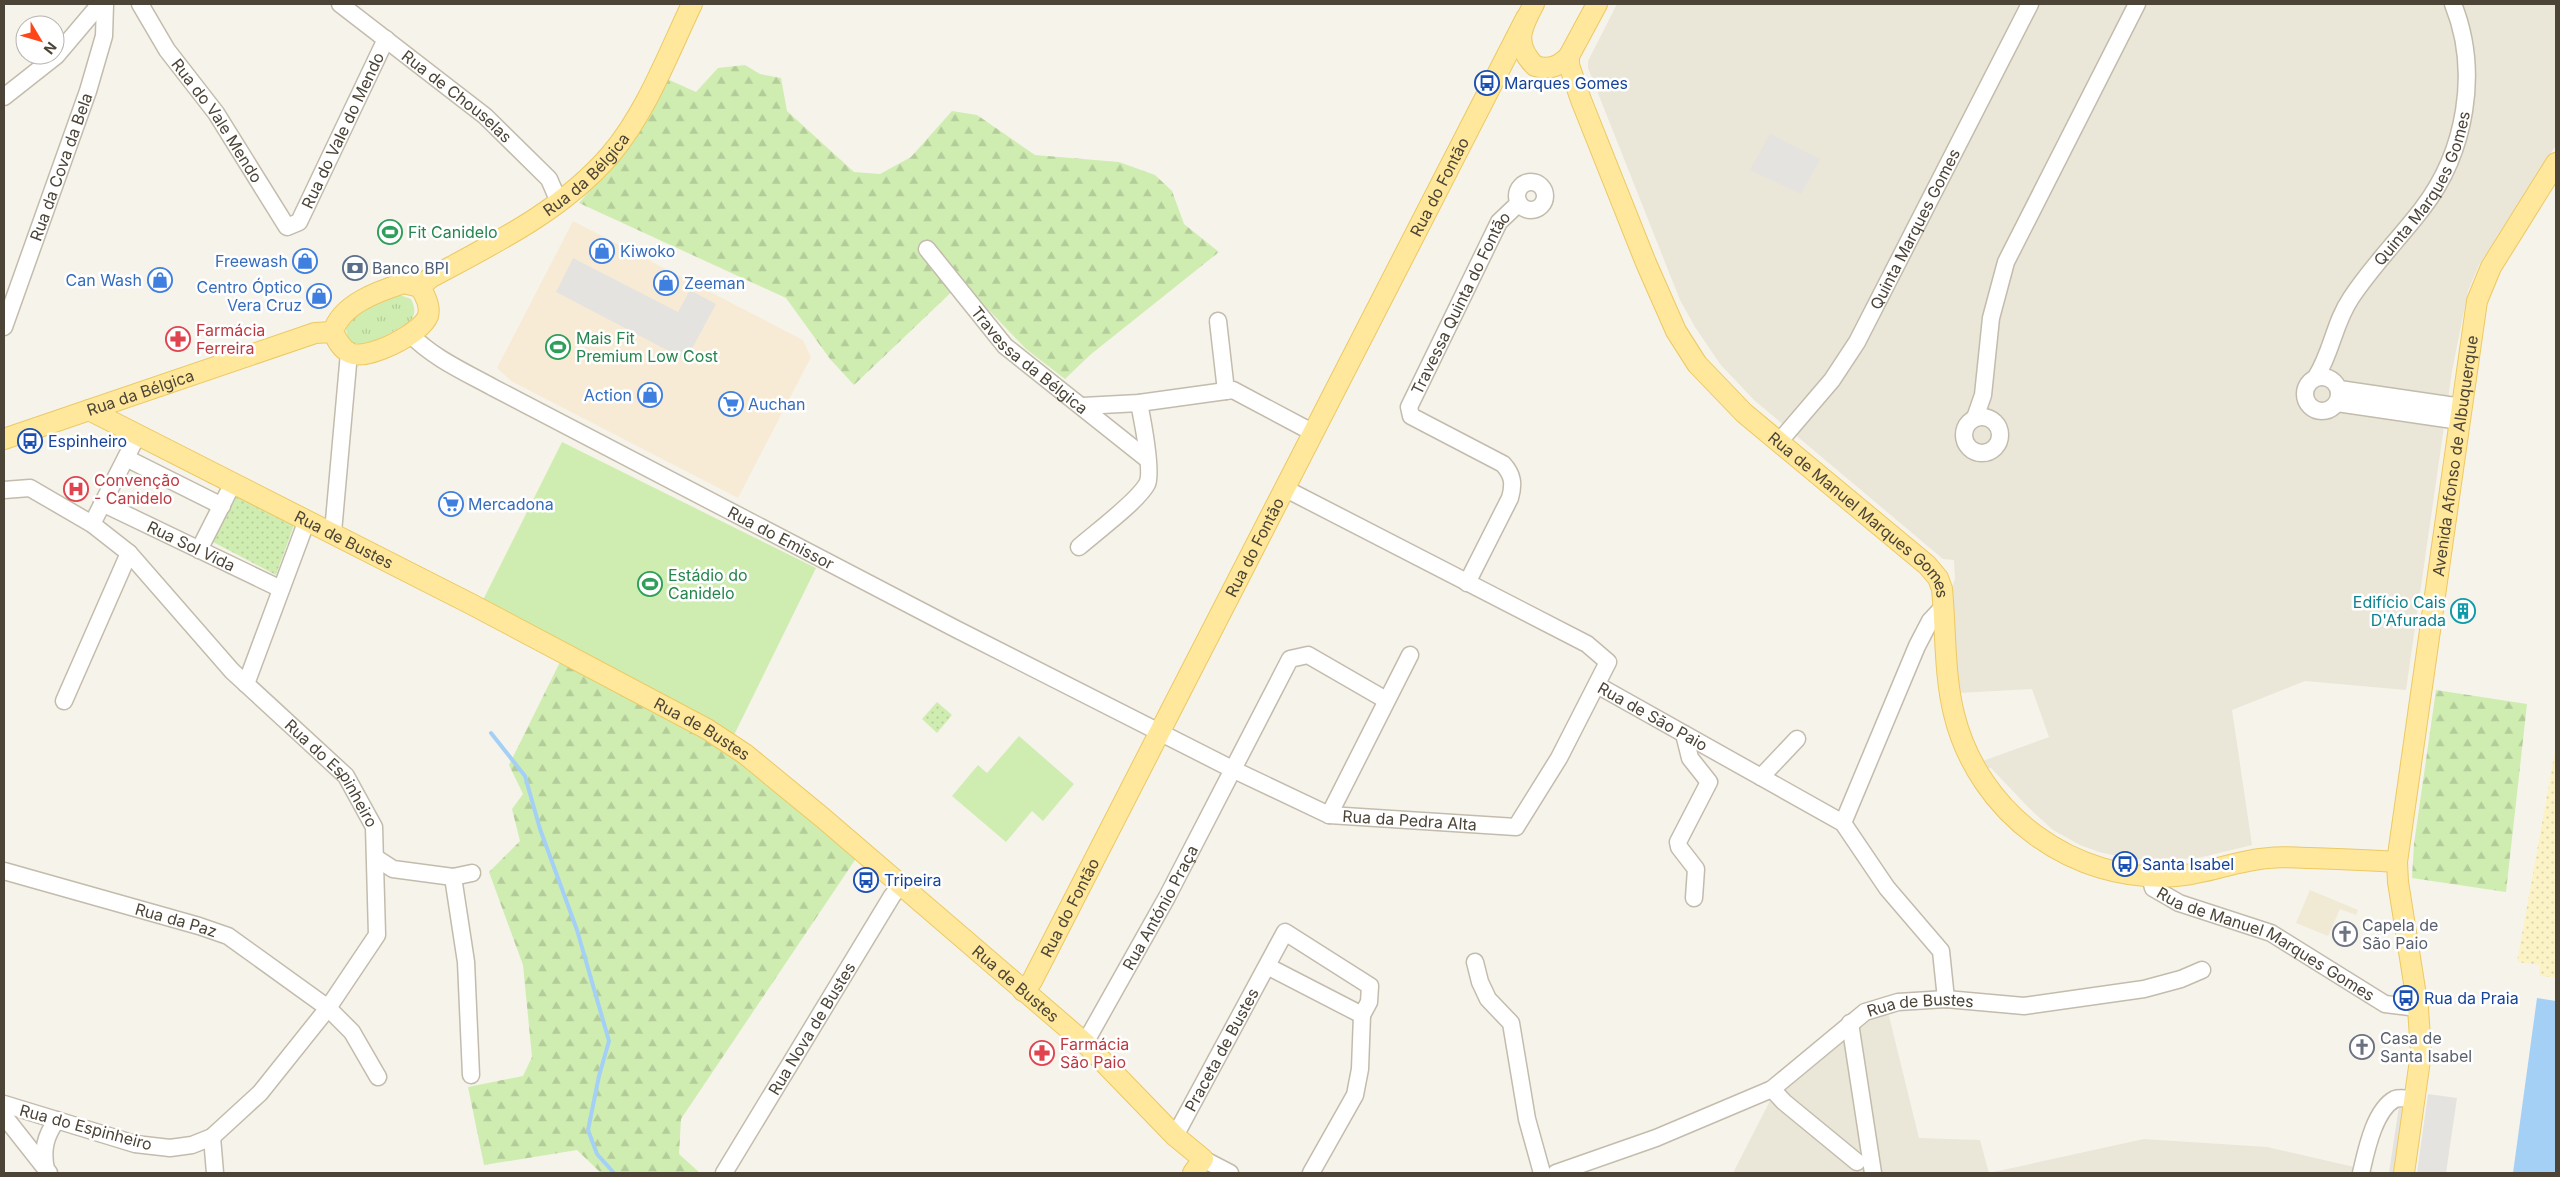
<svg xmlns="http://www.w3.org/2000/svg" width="2560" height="1177" font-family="Inter,sans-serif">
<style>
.residential{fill:#eae6d8}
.commercial{fill:#f8ebd5}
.education{fill:#f0e9d4}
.grass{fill:url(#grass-tufts)}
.forest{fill:url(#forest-firs)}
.sand{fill:url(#sand-dots)}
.park{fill:url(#park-dots)}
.pitch{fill:#cfedb1}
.parking{fill:#e5e3df}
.water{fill:#a4d0f6}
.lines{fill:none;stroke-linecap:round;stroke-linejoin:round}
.stream{stroke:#a4d0f6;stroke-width:4}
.minor-casing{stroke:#c3bcac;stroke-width:19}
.major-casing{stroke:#ecc962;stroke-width:22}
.minor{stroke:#fff;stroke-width:16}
.major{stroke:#ffe79b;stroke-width:20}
.labels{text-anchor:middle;stroke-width:5;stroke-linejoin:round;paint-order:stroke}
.transit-label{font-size:16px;fill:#164399;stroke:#fff;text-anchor:start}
.street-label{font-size:16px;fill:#4b4437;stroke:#fff}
.leisure-label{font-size:16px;fill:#27864d;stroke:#fff;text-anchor:start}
.shop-label{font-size:16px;fill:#366cbe;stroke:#fff;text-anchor:start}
.service-label{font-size:16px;fill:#4e5e75;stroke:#fff;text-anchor:start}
.health-label{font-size:16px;fill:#be3a42;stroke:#fff;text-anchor:start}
.culture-label{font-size:16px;fill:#0d838f;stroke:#fff;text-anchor:end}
.worship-label{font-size:16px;fill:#5b616d;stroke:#fff;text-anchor:start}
</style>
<defs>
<pattern id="grass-tufts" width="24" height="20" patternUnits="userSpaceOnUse" patternTransform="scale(1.25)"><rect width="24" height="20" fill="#cfedb1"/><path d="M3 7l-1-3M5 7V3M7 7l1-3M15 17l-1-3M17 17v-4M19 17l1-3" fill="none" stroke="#b3cc99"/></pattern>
<pattern id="forest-firs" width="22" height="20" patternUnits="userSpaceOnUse" patternTransform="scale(1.25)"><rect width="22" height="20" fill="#cfedb1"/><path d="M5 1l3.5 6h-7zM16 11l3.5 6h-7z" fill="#b3cc99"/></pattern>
<pattern id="sand-dots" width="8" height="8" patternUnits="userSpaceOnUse" patternTransform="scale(1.25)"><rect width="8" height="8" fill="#fbf3c5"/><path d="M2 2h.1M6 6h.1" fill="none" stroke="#d9d2aa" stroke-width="1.8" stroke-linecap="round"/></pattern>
<pattern id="park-dots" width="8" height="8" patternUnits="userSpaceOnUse" patternTransform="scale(1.25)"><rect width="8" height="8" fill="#cfedb1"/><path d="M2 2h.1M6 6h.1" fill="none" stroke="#b3cc99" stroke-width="1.8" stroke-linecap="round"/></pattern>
</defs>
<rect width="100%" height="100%" fill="#f6f3eb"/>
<path class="residential" d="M1617 4H2556V145L2479 265 2468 291 2452 371 2406 690 2305 681 2232 710 2252 845 2198 858 2167 860 2131 859 2099 852 2080 845 2053 830 2029 808 1991 768H1984L1980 762 2049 737 2032 689 1958 693 1949 595 1955 579 1954 560 1943 559 1754 400 1720 364 1695 327 1680 300 1588 68V61Z
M1887 1008 1919 1138 1980 1140 1989 1173 2144 1139 2267 1147 2380 1173H1733L1776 1089Z"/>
<path class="commercial" d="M573 221 803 340 811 357 738 498 511 381 497 368Z"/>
<path class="education" d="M2310 890 2358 910 2356 915 2340 909 2328 936 2296 923Z"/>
<path class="grass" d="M397 294 411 299C416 309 416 316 408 323 392 331 345 364 346 325L353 315Z"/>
<path class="forest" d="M745 65 760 74 781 78 787 111 854 172 880 174 911 157 952 111 977 115 1035 155 1119 162 1155 175 1172 191 1184 224 1219 252 1090 355 1065 379 1026 349 962 282 854 385 830 359 786 298 579 203 611 166 665 78 696 92 718 68Z
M561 660 730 742 859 854 681 1119 679 1154 700 1173H601L577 1150 484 1165 468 1087 523 1076 532 1057 523 965 489 872 520 841 512 809 523 794 509 765Z
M2436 690 2527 704 2506 892 2412 878 2414 844Z"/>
<path class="sand" d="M2556 745V978L2539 976 2540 965 2517 962Z"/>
<path class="park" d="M237 496 294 525 276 575 213 542Z
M937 702 952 715 937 733 922 719Z"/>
<path class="pitch" d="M562 442 816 568 734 735 483 600Z
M1019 736 1074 784 1043 821 1032 811 1006 842 952 796 978 765 987 773Z"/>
<path class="parking" d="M1770 134 1820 159 1801 194 1750 170Z
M573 258 678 312 690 290 716 304 686 360 556 292Z
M2428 1094 2457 1098 2446 1173H2417Z
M2399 1106 2407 1107 2398 1173H2389Z"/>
<path class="water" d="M2537 998 2556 1001V1173H2513Z"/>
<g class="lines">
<path class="stream" d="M491 733 525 776 540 829 577 930 609 1041 599 1076 588 1130 597 1154 614 1173"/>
<defs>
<g id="minor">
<path id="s1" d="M140 4 167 50 216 113 287 227 299 222 386 39"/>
<path id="s2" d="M340 4 485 116 549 179 559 202"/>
<path d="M4 97 56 56 100 4"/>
<circle cx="1531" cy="196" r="14"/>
<path id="s3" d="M927 249 1005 346 1147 459"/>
<path d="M1218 321 1226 391"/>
<path id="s4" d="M4 327 88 91 104 36 105 4"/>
<path id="s5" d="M410 334C433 358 465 372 494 388L956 629 1232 769 1329 815 1516 827 1559 758 1608 662 1587 644 1284 488"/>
<circle cx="2322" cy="394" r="17"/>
<path id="s6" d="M2316 377C2332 352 2334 323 2351 298 2372 266 2399 239 2422 209 2466 152 2480 71 2453 4"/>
<path d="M2339 389 2462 407"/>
<path d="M2337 403 2460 421"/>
<path d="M1083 406 1139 403 1233 390 1312 432"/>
<circle cx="1982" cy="435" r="18"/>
<path d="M1975 418 1983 395 1991 318 2006 262 2137 4"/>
<path id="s7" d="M1779 442 1832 380 1857 342 2030 4"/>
<path d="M126 458 222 506"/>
<path id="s8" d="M4 490 30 488 92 524 129 553 232 671 346 776 374 827 377 935 328 1008 260 1093 212 1137 192 1145 170 1148 135 1144 4 1104"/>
<path id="s9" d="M102 503 281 589"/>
<path d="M92 524 137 436"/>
<path d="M333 532 349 353"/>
<path d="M1079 547C1096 532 1137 502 1147 484 1153 473 1142 418 1139 403"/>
<path d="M199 550 233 483"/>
<path id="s10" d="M1467 583 1510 498C1514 484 1513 475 1503 464L1411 416 1409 407 1499 222 1519 203"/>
<path d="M246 684 307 520"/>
<path id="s11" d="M1597 685 1843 823 1887 888 1941 951 1946 999"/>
<path d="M64 701 129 553"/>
<path d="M1684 734 1690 758 1709 782 1678 842 1679 847 1696 869 1694 898"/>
<path d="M1761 777 1797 739"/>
<path d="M1329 815 1410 655"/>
<path d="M1843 823 1917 646 1930 621 1943 607"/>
<path d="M376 858 393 869 453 877 472 873"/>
<path id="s12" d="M4 871 199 926 228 936 328 1008 352 1032 378 1077"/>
<path id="s13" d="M2150 876 2153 888 2179 903 2271 933 2385 1004 2418 1008"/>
<path d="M453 877 466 962 471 1075"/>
<path d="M1475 962 1480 982 1488 999 1511 1023 1527 1119 1542 1173"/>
<path d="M1850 1023 1873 1173"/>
<path id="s14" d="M1085 1043 1167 897 1290 659 1308 655 1386 700"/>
<path d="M1772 1089 1784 1102 1857 1162"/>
<path d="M4 1116 49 1173"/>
<path id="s15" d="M1175 1136 1285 932 1370 986 1369 1002 1362 1015 1267 966"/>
<path d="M212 1137 215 1173"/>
<path d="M1203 1159 1230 1173"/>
<path d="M46 1170C42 1150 45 1136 57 1120"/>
<path id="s16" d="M724 1173 892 896 901 885"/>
<path d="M1311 1173 1355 1095 1360 1069 1362 1015"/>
<path id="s17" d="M1556 1173 1656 1138 1772 1089 1865 1012 1898 1002 1946 999 2024 1006 2144 989 2181 979 2202 970"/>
<path d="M2361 1173C2366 1152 2374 1110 2395 1099 2400 1097 2409 1099 2414 1099"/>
</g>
<g id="major">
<path d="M1534 4C1521 28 1513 44 1535 66 1549 70 1559 67 1569 56L1597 4"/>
<path id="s18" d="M1569 56V65L1581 100 1646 263 1676 331 1697 364 1744 413 1927 565 1938 578 1942 589C1946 630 1944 674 1954 714 1978 813 2073 884 2176 876 2207 874 2237 860 2269 858 2282 856 2297 858 2310 858 2339 859 2368 860 2397 862"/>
<path d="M404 283 420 287C425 295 431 306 428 316 421 334 367 361 350 353 341 349 337 340 333 332 341 304 379 291 404 283Z"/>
<path id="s19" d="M420 287 430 278C495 243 562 211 611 154 647 111 668 54 692 4"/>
<path id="s20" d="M89 410 471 604 707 729 745 754 823 818 1085 1043 1175 1136 1203 1159 1193 1173"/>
<path id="s21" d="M4 439 315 333 333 332"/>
<path id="s22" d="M1023 991 1032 981 1526 18"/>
<path id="s23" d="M2404 1173 2421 1053 2418 1008 2398 882 2397 862 2477 301 2491 267 2556 163"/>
</g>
</defs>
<use href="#minor" class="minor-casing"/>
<use href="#major" class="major-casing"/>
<use href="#minor" class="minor"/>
<use href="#major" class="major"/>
</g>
<defs>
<symbol id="bus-ring" viewBox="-11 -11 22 22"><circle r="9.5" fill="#fff" stroke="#1a4fb4" stroke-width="1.5"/><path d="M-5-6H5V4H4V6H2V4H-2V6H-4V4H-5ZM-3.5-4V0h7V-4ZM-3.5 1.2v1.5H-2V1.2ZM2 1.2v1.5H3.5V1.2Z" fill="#1a4fb4"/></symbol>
<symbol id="stadium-ring" viewBox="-11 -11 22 22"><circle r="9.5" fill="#fff" stroke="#2e9e5b" stroke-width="1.5"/><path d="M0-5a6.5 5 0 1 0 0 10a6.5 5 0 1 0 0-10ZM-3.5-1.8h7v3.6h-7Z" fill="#2e9e5b"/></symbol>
<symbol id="shop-ring" viewBox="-11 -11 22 22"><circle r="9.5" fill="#fff" stroke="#3f7fe0" stroke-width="1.5"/><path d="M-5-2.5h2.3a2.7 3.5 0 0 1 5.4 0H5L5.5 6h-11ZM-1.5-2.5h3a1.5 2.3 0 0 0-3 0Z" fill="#3f7fe0"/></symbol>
<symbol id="bank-ring" viewBox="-11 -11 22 22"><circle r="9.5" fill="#fff" stroke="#5c6f8a" stroke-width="1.5"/><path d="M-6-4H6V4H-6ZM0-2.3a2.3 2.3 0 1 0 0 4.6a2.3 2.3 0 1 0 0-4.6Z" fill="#5c6f8a"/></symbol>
<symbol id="pharmacy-ring" viewBox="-11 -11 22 22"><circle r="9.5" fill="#fff" stroke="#e0444e" stroke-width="1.5"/><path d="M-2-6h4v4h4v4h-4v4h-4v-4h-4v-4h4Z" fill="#e0444e"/></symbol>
<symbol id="supermarket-ring" viewBox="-11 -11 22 22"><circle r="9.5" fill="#fff" stroke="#3f7fe0" stroke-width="1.5"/><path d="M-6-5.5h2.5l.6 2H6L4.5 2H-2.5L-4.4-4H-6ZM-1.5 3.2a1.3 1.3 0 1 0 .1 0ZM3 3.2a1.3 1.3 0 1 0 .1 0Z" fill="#3f7fe0"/></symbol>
<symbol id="hospital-ring" viewBox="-11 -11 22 22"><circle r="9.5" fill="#fff" stroke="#e0444e" stroke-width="1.5"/><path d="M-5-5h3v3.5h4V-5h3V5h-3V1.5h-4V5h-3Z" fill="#e0444e"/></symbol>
<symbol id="building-ring" viewBox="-11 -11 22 22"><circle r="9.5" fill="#fff" stroke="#0f9aa8" stroke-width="1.5"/><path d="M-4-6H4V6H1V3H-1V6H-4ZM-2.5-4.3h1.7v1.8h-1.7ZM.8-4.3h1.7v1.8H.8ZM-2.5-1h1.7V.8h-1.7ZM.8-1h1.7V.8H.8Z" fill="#0f9aa8"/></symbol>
<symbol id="church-ring" viewBox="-11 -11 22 22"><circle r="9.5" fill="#fff" stroke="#6b7280" stroke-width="1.5"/><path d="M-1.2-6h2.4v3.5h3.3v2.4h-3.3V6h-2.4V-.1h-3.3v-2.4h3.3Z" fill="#6b7280"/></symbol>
</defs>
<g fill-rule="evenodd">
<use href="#bus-ring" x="1473" y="69" width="28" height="28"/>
<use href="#stadium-ring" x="376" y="218" width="28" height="28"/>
<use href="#shop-ring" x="588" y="237" width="28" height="28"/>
<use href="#shop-ring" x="291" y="247" width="28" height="28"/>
<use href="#bank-ring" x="341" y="254" width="28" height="28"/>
<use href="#shop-ring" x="146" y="266" width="28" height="28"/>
<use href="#shop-ring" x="652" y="269" width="28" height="28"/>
<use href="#shop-ring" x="305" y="282" width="28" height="28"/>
<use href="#pharmacy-ring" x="164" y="325" width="28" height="28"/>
<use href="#stadium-ring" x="544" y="333" width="28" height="28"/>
<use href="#shop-ring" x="636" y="381" width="28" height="28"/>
<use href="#supermarket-ring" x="717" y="390" width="28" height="28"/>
<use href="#bus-ring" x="16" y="427" width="28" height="28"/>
<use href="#hospital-ring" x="62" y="475" width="28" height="28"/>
<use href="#supermarket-ring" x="437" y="490" width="28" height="28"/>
<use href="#stadium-ring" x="636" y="570" width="28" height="28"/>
<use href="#building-ring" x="2449" y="597" width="28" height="28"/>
<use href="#bus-ring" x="2111" y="850" width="28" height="28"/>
<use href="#bus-ring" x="852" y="866" width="28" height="28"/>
<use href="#church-ring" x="2331" y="920" width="28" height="28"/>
<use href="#bus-ring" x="2392" y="984" width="28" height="28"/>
<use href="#church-ring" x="2348" y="1033" width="28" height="28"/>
<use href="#pharmacy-ring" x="1028" y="1039" width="28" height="28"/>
</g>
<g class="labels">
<g class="transit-label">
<text x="1504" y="89">Marques Gomes</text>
<text x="48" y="447">Espinheiro</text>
<text x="2142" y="870">Santa Isabel</text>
<text x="884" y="886">Tripeira</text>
<text x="2424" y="1004">Rua da Praia</text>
</g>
<g class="street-label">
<text dy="6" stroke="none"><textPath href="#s2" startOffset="149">Rua de Chouselas</textPath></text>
<text dy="6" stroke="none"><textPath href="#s1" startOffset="140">Rua do Vale Mendo</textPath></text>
<text dy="6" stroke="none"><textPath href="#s1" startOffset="382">Rua do Vale do Mendo</textPath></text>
<text dy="6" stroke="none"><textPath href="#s4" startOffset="170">Rua da Cova da Bela</textPath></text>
<text dy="6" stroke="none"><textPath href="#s19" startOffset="202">Rua da Bélgica</textPath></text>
<text dy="6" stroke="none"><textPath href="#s22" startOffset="906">Rua do Fontão</textPath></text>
<text dy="6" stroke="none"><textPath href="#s6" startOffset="219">Quinta Marques Gomes</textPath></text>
<text dy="6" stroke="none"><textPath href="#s7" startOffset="254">Quinta Marques Gomes</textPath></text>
<text dy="6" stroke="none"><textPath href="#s10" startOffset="361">Travessa Quinta do Fontão</textPath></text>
<text dy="6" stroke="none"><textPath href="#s3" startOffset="152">Travessa da Bélgica</textPath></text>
<text dy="6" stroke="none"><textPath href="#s21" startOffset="144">Rua da Bélgica</textPath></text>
<text dy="6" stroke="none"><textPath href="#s23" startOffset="724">Avenida Afonso de Albuquerque</textPath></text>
<text dy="6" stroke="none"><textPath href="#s18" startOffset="558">Rua de Manuel Marques Gomes</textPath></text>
<text dy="6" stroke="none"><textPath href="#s5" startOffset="424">Rua do Emissor</textPath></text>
<text dy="6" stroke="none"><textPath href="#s20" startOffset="286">Rua de Bustes</textPath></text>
<text dy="6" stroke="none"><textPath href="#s9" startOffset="99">Rua Sol Vida</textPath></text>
<text dy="6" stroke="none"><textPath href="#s22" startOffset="501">Rua do Fontão</textPath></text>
<text dy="6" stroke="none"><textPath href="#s11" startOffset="64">Rua de São Paio</textPath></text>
<text dy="6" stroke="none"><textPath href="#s20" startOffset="691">Rua de Bustes</textPath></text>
<text dy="6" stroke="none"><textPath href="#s8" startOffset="445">Rua do Espinheiro</textPath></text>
<text dy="6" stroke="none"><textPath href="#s5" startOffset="1119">Rua da Pedra Alta</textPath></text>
<text dy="6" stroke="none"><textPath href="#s22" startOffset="96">Rua do Fontão</textPath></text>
<text dy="6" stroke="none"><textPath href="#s14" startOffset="155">Rua António Praça</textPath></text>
<text dy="6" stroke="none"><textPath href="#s12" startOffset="179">Rua da Paz</textPath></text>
<text dy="6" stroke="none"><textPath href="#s13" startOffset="139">Rua de Manuel Marques Gomes</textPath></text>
<text dy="6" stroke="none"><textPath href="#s20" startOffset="1096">Rua de Bustes</textPath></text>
<text dy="6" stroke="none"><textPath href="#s17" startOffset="409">Rua de Bustes</textPath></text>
<text dy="6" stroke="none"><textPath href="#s16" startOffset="169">Rua Nova de Bustes</textPath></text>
<text dy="6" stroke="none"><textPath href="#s15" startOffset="98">Praceta de Bustes</textPath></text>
<text transform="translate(86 1127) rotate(15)" y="6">Rua do Espinheiro</text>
</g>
<g class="leisure-label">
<text x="408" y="238">Fit Canidelo</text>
<text x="576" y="344">Mais Fit<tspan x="576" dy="18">Premium Low Cost</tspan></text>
<text x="668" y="581">Estádio do<tspan x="668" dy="18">Canidelo</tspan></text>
</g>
<g class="shop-label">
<text x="620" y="257">Kiwoko</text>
<text x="288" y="267" text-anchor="end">Freewash</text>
<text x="142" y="286" text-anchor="end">Can Wash</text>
<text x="684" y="289">Zeeman</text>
<text x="302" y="293" text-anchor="end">Centro Óptico<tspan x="302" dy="18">Vera Cruz</tspan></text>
<text x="632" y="401" text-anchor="end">Action</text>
<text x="748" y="410">Auchan</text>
<text x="468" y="510">Mercadona</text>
</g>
<g class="service-label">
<text x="372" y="274">Banco BPI</text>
</g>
<g class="health-label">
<text x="196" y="336">Farmácia<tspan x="196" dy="18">Ferreira</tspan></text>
<text x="94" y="486">Convenção<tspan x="94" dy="18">- Canidelo</tspan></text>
<text x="1060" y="1050">Farmácia<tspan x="1060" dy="18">São Paio</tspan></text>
</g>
<g class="culture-label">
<text x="2446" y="608">Edifício Cais<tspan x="2446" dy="18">D'Afurada</tspan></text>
</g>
<g class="worship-label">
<text x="2362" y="931">Capela de<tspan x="2362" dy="18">São Paio</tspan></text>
<text x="2380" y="1044">Casa de<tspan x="2380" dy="18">Santa Isabel</tspan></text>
</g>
</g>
<rect width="2560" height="1177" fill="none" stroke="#4b4437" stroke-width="10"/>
<g transform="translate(40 40) rotate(128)"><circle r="24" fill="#ffffff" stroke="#b7b4af"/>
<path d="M0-4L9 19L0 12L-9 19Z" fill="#ff4619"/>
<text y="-8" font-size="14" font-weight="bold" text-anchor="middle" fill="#4b4437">N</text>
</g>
</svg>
